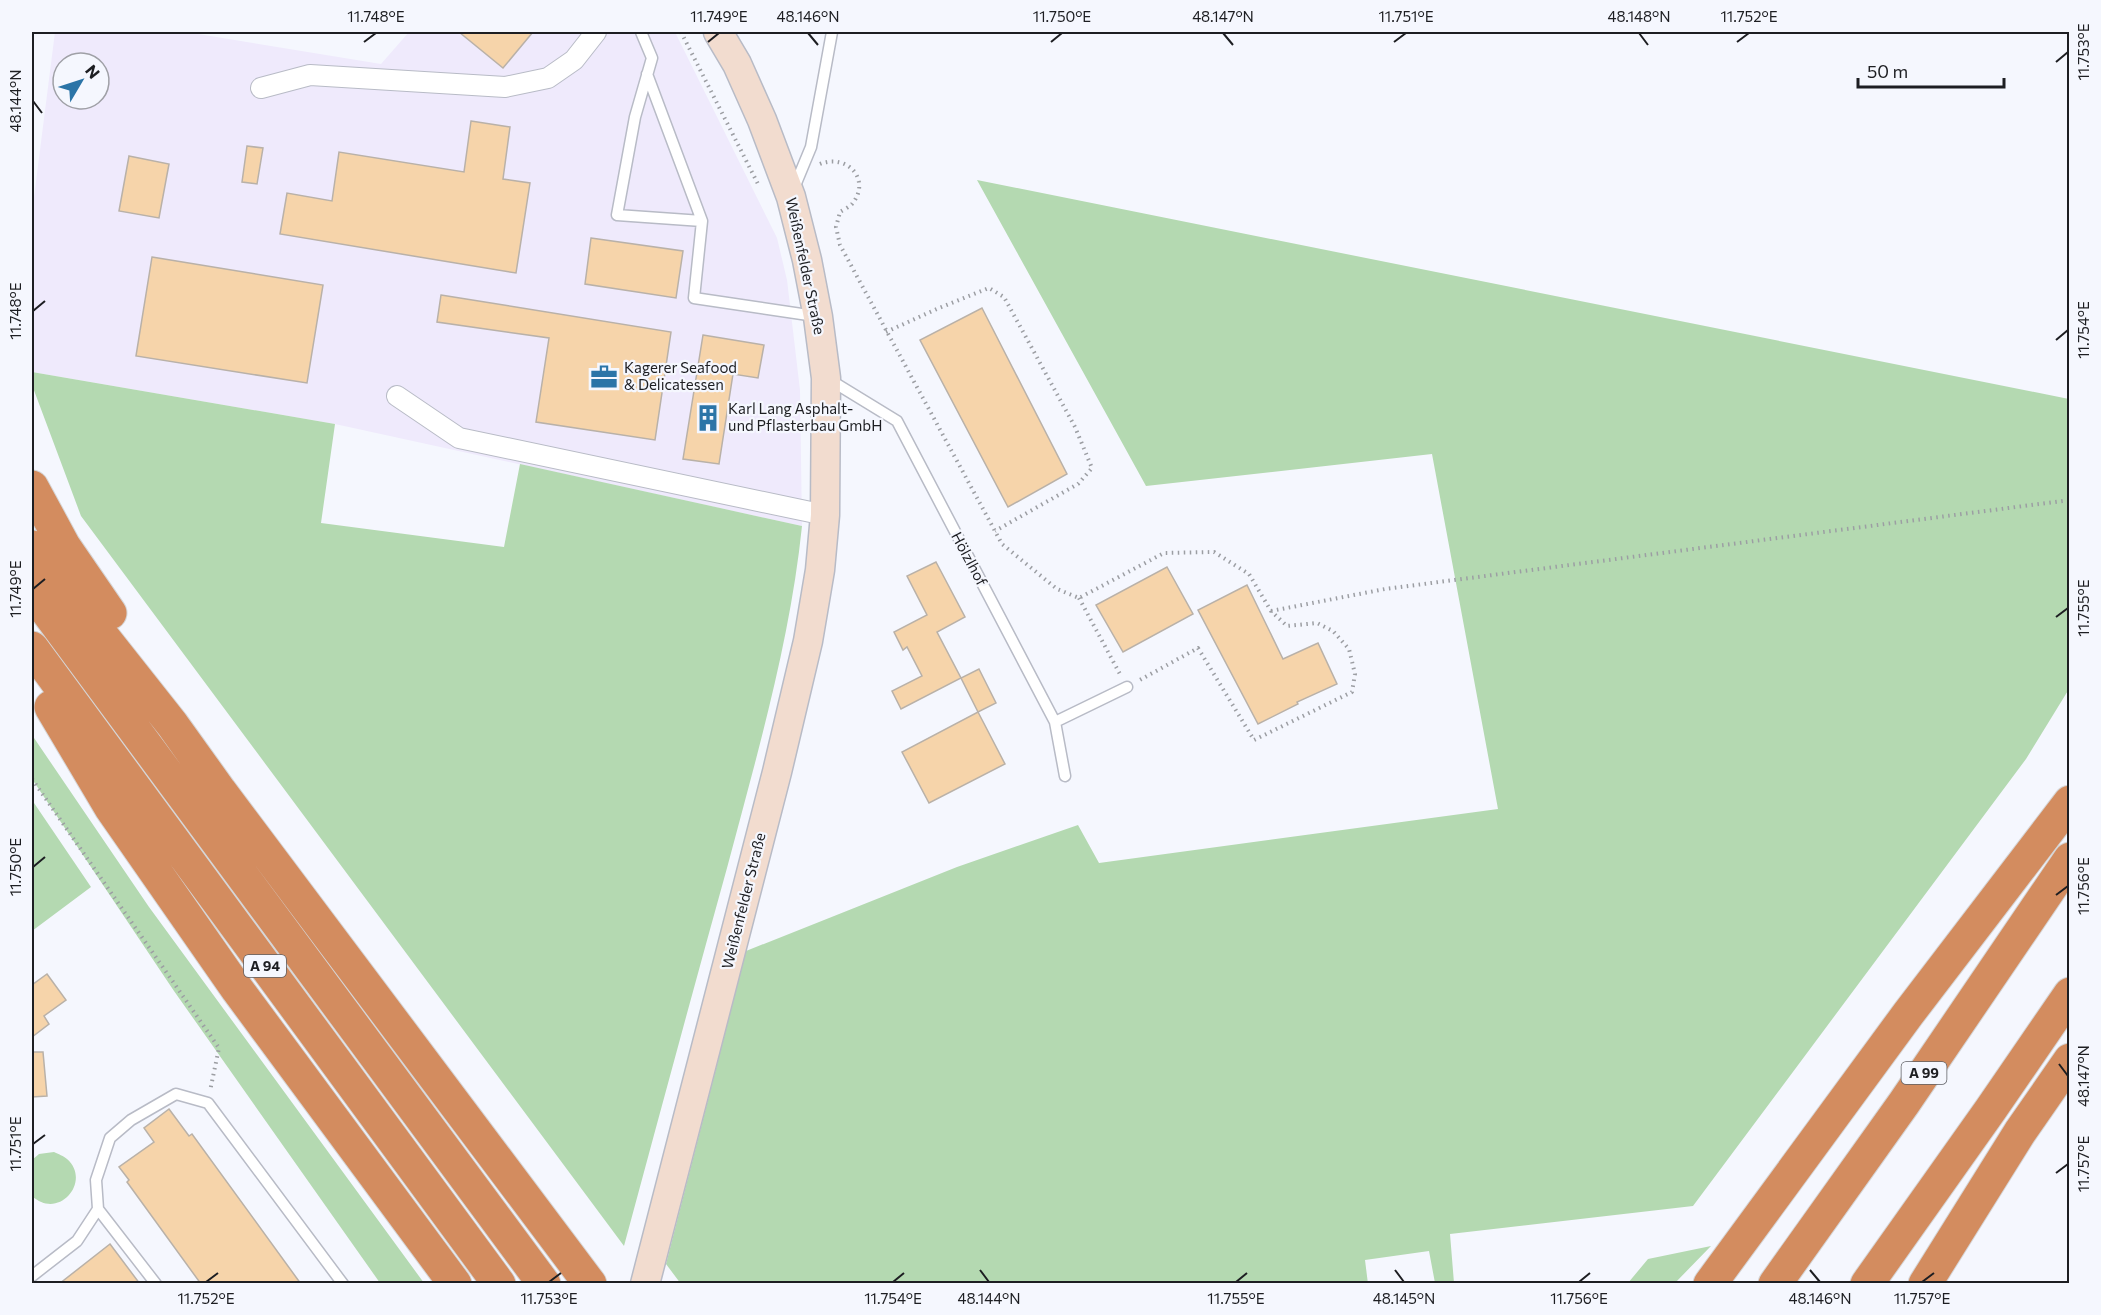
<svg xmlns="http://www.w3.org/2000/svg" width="2101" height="1315" font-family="Commissioner,sans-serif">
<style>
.commercial{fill:#efeafc;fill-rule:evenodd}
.green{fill:#b4d9b1}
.building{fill:#f6d4aa;stroke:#b9b1a8;stroke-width:1.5}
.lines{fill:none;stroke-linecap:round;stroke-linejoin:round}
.lane-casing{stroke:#b8bbc6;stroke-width:13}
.street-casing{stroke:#b8bbc6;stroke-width:22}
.secondary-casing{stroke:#b8bbc6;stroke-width:31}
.highway-casing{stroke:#d6d6d7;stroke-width:35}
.path{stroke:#9c9ea3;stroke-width:4;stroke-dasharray:1.5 4.5;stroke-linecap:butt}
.lane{stroke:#fff;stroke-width:10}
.street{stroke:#fff;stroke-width:20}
.secondary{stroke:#f2dccf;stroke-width:28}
.highway{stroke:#d38c5f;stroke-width:33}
.ticks{fill:none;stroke:#1d1e22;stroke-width:2}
.labels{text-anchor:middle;stroke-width:4.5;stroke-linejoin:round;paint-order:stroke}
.shield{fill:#f5f7fe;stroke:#5e5f64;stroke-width:1.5}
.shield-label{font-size:14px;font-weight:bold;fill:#1d1e22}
.street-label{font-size:15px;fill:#1d1e22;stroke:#f5f7fe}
.poi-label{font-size:15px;fill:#1d1e22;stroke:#f5f7fe;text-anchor:start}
.neatline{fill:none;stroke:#1d1e22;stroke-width:2}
.ticks-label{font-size:15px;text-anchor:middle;fill:#1d1e22}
</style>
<rect width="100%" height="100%" fill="#f5f7fe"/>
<path class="commercial" d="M55 32H186L381 64 409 32H675L777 238 787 280 800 390 802 526 335 424 32 372V213ZM63 63H99V99H63Z"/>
<path class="green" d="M977 180 2069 399V689L2026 759 1693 1206 1450 1234 1454 1283H1435L1429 1251 1365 1260 1368 1284H681L666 1264 746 951 957 867 1078 825 1099 863 1498 809 1432 454 1146 486Z
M32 372 335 424 321 523 504 547 520 464 802 526C790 642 757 755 727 868 692 994 658 1120 624 1246L81 516 32 385Z
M32 735 149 907 424 1283H380L174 991 32 779Z
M32 800 91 887 32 931Z
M54 1152C58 1154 64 1156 67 1159 92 1181 59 1221 32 1196V1160L39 1154Z
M1711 1246 1675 1283H1628L1648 1259Z"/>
<path class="building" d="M459 32H533L503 68Z
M471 121 510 127 503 179 530 183 516 273 280 234 287 193 332 201 339 152 464 172Z
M247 146 263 148 257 184 242 182Z
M129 156 169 164 159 218 119 211Z
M591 238 683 251 676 298 585 284Z
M152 257 323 285 307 383 136 356Z
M441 295 671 332 655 440 536 422 549 338 437 322Z
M982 308 1067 474 1008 507 920 340Z
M703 335 764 345 758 378 733 374 719 464 683 459Z
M936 562 965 617 937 632 961 678 901 709 892 691 922 676 907 647 903 650 894 632 927 615 907 576Z
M1167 567 1193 614 1123 652 1096 605Z
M1247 585 1283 659 1318 643 1337 684 1297 702 1298 704 1258 724 1198 610Z
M979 669 996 703 978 712 961 678Z
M978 712 1005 764 929 803 902 752Z
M47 974 66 1000 44 1016 49 1024 32 1037V985Z
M32 1052H43L47 1096 32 1097Z
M169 1109 189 1136 192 1134 301 1284H201L127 1182 129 1180 119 1167 154 1142 144 1128Z
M110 1244 140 1284H59Z"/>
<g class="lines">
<defs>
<path id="lane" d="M641 32 652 58 635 117 617 215 702 221 647 74
M794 188 811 147 832 32
M702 221 694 298 815 316
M830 380 897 421 1055 722 1065 776
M1055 722 1127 687
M98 1209 156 1284
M32 1276 77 1241 98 1209 96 1180 110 1138 131 1120 176 1094 208 1103 343 1284"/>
<path id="street" d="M261 88 310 75 505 87 548 78 574 60 596 32
M397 396 459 438 825 515"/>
<path id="secondary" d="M645 1284 777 772 808 641 820 570 825 515 826 378 818 317 807 260 791 197 762 120 737 64 718 32"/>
<path id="highway" d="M32 487 64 546 110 613
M32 547 172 724 220 791 590 1284
M32 591 544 1284
M32 648 499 1284
M51 707 111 808 237 989 455 1284
M1710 1284 1908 1014 2070 802
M1775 1284 1904 1103 2070 859
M1867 1284 1991 1109 2070 994
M1925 1284 2020 1132 2070 1060"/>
</defs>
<use href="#lane" class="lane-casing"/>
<use href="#street" class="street-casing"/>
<use href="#secondary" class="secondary-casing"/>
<use href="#highway" class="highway-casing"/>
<path class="path" d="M681 32 759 186
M820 164C847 153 872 180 852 204 849 207 843 210 840 212L836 227 840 245 1002 544 1057 589 1079 598 1164 553 1214 552 1249 574 1271 611 1287 626 1317 623 1333 631 1349 649 1355 674 1352 692 1254 740 1198 648 1138 681
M886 332 939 308 989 288 1004 297 1075 427 1092 468 1078 484 995 531
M1079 598 1121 676
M1271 611 1385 589 2070 500
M32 779 219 1048 210 1091"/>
<use href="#lane" class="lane"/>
<use href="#street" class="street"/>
<use href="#secondary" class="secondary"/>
<use href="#highway" class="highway"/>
</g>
<path class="ticks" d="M808 33 818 45M1223 33 1233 45M1639 33 1648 45M364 42 376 33M708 42 719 33M1051 42 1062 33M1394 42 1406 33M1737 42 1749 33M2056 62 2068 52M33 101 42 113M33 311 45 301M2056 340 2068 330M33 589 45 579M2056 617 2068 608M33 867 45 857M2056 895 2068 886M2059 1064 2068 1076M33 1144 45 1135M2056 1173 2068 1164M980 1270 989 1282M1395 1270 1404 1282M1810 1270 1820 1282M206 1282 218 1273M549 1282 561 1273M893 1282 904 1273M1236 1282 1247 1273M1579 1282 1590 1273M1922 1282 1934 1273"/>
<defs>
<symbol id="office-bare" viewBox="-9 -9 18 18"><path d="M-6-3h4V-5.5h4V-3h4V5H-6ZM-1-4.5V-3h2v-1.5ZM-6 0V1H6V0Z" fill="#2b74a7" stroke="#f5f7fe" stroke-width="2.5" paint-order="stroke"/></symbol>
<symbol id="building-bare" viewBox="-9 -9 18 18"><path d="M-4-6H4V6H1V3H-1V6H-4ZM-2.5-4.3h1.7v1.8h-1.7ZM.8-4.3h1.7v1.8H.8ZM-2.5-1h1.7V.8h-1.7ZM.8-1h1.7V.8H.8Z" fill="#2b74a7" stroke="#f5f7fe" stroke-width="2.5" paint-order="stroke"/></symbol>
</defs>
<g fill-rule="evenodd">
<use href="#office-bare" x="585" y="358" width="38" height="38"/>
<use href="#building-bare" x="689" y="399" width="38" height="38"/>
</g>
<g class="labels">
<g class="shield">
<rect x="244" y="955" width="42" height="22" rx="4.5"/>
<rect x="1901.5" y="1062" width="45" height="22" rx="4.5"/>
</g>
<g class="shield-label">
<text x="265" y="971">A 94</text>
<text x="1924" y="1078">A 99</text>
</g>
<g class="street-label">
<text transform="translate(805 266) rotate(78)" y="5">Weißenfelder Straße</text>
<text transform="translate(969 559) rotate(62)" y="5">Hölzlhof</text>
<text transform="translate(744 901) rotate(-76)" y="5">Weißenfelder Straße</text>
</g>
<g class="poi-label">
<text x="624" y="373">Kagerer Seafood<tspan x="624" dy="17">&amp; Delicatessen</tspan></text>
<text x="728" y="414">Karl Lang Asphalt-<tspan x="728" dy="17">und Pflasterbau GmbH</tspan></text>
</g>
</g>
<rect width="2101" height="1315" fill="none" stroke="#f5f7fe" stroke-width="66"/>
<g transform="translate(81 81) rotate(51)"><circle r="28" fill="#f5f7fe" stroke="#9fa0a6" stroke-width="1.5"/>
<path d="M0-4.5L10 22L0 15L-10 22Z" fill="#2b74a7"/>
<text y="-9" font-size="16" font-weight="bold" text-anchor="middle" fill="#1d1e22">N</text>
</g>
<path d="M1858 78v9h146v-9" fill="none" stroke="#1d1e22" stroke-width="3"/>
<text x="1867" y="78" font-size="18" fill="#1d1e22" stroke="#f5f7fe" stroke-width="4.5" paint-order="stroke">50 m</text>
<rect x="33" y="33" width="2035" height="1249" class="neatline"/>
<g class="ticks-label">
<text x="376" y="22">11.748°E</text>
<text x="719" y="22">11.749°E</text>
<text x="808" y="22">48.146°N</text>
<text x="1062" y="22">11.750°E</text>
<text x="1223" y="22">48.147°N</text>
<text x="1406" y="22">11.751°E</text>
<text x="1639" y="22">48.148°N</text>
<text x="1749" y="22">11.752°E</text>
<text transform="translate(2084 52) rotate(-90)" y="5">11.753°E</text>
<text transform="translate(16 101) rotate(-90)" y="5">48.144°N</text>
<text transform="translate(16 311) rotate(-90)" y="5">11.748°E</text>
<text transform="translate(2084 330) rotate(-90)" y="5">11.754°E</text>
<text transform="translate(16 589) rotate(-90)" y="5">11.749°E</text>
<text transform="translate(2084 608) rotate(-90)" y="5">11.755°E</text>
<text transform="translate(16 867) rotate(-90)" y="5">11.750°E</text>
<text transform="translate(2084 886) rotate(-90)" y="5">11.756°E</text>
<text transform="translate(2084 1076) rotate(-90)" y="5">48.147°N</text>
<text transform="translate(16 1144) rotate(-90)" y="5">11.751°E</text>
<text transform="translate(2084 1164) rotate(-90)" y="5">11.757°E</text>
<text x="206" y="1304">11.752°E</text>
<text x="549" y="1304">11.753°E</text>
<text x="893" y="1304">11.754°E</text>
<text x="989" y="1304">48.144°N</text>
<text x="1236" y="1304">11.755°E</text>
<text x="1404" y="1304">48.145°N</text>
<text x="1579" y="1304">11.756°E</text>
<text x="1820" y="1304">48.146°N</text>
<text x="1922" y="1304">11.757°E</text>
</g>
</svg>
